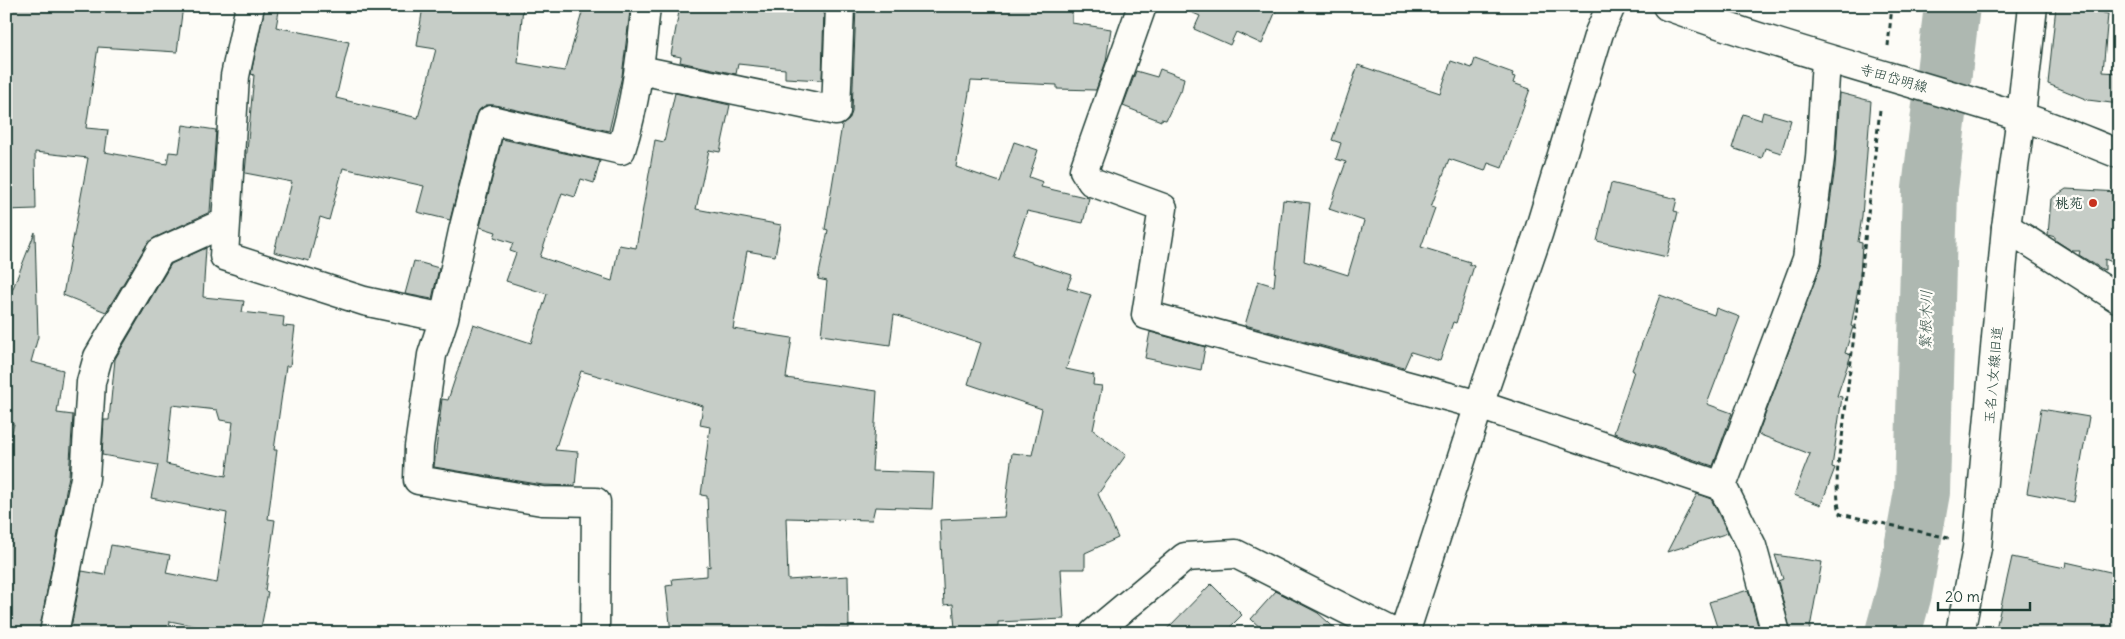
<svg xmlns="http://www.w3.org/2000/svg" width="2125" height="639" font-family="Delius,'Klee One',sans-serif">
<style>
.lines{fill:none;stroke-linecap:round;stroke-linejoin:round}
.river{stroke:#aeb8b1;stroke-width:56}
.building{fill:#c6cdc7;stroke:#1f3d34;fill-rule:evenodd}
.minor-casing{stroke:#1f3d34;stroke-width:31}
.tertiary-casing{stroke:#1f3d34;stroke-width:31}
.secondary-casing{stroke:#1f3d34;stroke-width:31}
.path{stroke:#1f3d34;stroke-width:3;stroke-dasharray:5 4;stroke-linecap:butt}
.minor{stroke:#fdfcf7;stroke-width:28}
.tertiary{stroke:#fdfcf7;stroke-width:28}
.secondary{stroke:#fdfcf7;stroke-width:28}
.poi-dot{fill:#c8321e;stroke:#fdfcf7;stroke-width:2}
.labels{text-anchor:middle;stroke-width:4.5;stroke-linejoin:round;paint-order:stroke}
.street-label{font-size:14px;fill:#1f3d34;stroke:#fdfcf7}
.poi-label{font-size:14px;font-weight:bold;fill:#1f3d34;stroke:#fdfcf7;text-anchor:end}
.water-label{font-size:15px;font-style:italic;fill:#435c53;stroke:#fdfcf7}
</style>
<rect width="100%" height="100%" fill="#fdfcf7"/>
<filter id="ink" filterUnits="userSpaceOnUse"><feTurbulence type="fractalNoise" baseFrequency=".02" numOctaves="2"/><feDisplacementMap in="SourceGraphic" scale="10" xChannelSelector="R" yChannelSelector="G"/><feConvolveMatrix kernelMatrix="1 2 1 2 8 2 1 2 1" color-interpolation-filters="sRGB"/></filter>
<g filter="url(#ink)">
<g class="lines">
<path class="river" d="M1893 633 1904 593 1922 492 1930 189 1952 6"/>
</g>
<path class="building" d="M6 6H183L177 52 98 47 86 128 108 130 105 152 167 164 169 152 179 153 183 125 216 130 210 212 154 238 147 244 106 312 63 295 88 158 35 152 36 209 6 210V141L12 90H9V81L11 56H6Z
M265 6H280L276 27 349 42 336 98 418 118 436 49 417 46 423 6H523L518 63 564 71 565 68H566L584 6H614L630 11 622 76 609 131 495 105H486L479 110 476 116 450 220 417 212 424 186 343 168 329 220 320 217 309 261 274 252 292 182 245 173 254 75 251 74Z
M680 6H824L822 80 785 78V69L738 64 736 74 680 62 681 57 671 55Z
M856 6H1072V23L1111 29 1106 61 1096 90 1057 89V85L971 81 956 167 1000 182 1014 142 1038 150 1029 177 1043 182 1041 187 1089 198 1083 223 1027 211 1012 256 1072 275 1067 288 1091 295 1066 369 1094 375 1093 385 1102 386 1093 430 1126 455 1098 494 1118 538 1085 553V569H1061L1064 619 998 622V626L955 629 953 604 944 605 940 520 1004 517 1012 453 1032 455 1042 409 968 384 981 343 894 315 890 345 821 335 827 281 818 279 828 230 825 229 842 125 849 120 852 112Z
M1177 6H1278L1262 44 1236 32 1230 45 1194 29 1200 16Z
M2056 6H2090V10L2108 14 2103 72 2119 73V104L2088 100 2048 84Z
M1475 59 1513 73 1512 76 1515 77 1513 83 1530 89 1502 168 1488 163 1485 171 1449 159 1431 207 1435 208 1421 247 1470 262 1469 264 1474 266 1456 323 1453 322 1440 361 1411 352 1404 368 1245 325 1258 281 1274 286 1283 200 1310 203 1304 261 1348 275 1364 221 1329 209 1346 162 1336 159 1341 143 1332 140 1358 65 1440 93 1451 61 1472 68Z
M1160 69 1184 78 1181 92H1179L1166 120 1161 119V121L1123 106 1136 71 1157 77Z
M675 93 730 105 720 152 709 150 696 209 781 225 775 256 747 251 733 329 792 338 786 378 877 391 872 471 934 473 932 509 875 507 872 520 786 518 788 580 848 576 849 629H826V633H671L666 586 673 585 672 579 707 576V566L710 567 707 496 701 495 710 427 700 425 703 406 581 371 555 450 578 452 575 486 543 485 434 467 442 399 448 400 473 324 531 343 547 294 506 281 516 253 510 251 513 243 494 237 496 232 480 227 502 139 600 161 594 183 581 179 575 197 562 193 540 257 612 281 619 245 636 248 655 140 664 142Z
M1840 93 1871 101 1862 216 1858 242 1862 243 1860 278 1851 326 1853 327 1845 353 1851 355 1837 396 1842 397 1832 467 1835 468 1821 505 1794 495 1810 454 1758 434 1822 261 1835 167Z
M1763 112 1791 120 1781 153 1765 148 1762 158 1732 148 1743 114 1761 120Z
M1611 183 1677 199 1674 211 1678 212 1667 257 1597 241Z
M2066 189 2119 192V265L2105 259V270L2102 269 2079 255 2080 251H2072L2055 240V237L2048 235 2051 199Z
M35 232 38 337 31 362 63 370 57 413 73 415 69 476 39 633H6V457L14 424 6 423V306Z
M206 248 203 297 244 301 242 312 284 317 283 326 295 327 290 366H286L274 450H277L268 519 275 520 265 591 268 592 260 633H229L170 621 168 633H70L82 571 105 575 111 545 170 555 166 573 217 583 227 513 151 498 158 465 102 455 104 420H109L115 359 171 264ZM172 405 217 410 220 420 233 422 226 476 166 464Z
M414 261 439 268 432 299 405 294Z
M1660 295 1714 315 1716 308 1740 317 1707 404 1732 413 1713 466 1614 433 1634 371 1632 370Z
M1150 332 1205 347 1201 370 1145 358Z
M2041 409 2089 417 2074 502 2027 493Z
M1697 494 1711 499 1728 533 1667 552Z
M1775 555 1822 562 1809 633H1791L1778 581 1783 579Z
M2012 557 2065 568 2066 562 2119 574V633H1995Z
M1211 584 1242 615 1224 633H1163Z
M1748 590 1760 633H1719L1709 602Z
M1276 591 1318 613 1340 633H1266L1251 619Z"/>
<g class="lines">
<defs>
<path id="minor" d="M250 6 235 76 224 256 364 301 444 318
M1142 6 1084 170 1092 182 1163 208 1146 315 1479 405 1722 486
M640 70 836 111 840 6
M2006 227 2119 299
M54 633 85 478 91 382 98 357 160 252 224 223
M595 633 596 502 542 501 418 480 419 447 432 355 444 318 463 231 491 120 621 150C636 102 641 56 646 6
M1094 633 1185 557 1236 554 1393 633
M1776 633 1752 546 1722 486 1807 259 1820 158 1826 60"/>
<path id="tertiary" d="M1405 633 1479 405 1538 234 1599 33 1611 6
M1960 633 1977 548 2006 227 2021 116 2033 6"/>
<path id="secondary" d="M1667 6C1783 48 1902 79 2019 116 2053 126 2086 141 2119 154"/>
</defs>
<use href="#minor" class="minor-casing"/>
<use href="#tertiary" class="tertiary-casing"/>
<use href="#secondary" class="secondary-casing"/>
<path class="path" d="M1888 46 1892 6
M1880 110 1842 438C1837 464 1835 488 1840 514L1949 538"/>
<use href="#minor" class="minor"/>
<use href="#tertiary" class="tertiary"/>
<use href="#secondary" class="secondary"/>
</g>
</g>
<circle class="poi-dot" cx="2093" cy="203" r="5"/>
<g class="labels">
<g class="street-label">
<text transform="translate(1894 78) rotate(16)" y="5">寺田岱明線</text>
<text transform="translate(1993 375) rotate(-85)" y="5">玉名八女線旧道</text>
</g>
<g class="poi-label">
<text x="2083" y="208">桃苑</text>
</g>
<g class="water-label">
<text transform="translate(1926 320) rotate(-89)" y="5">繁根木川</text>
</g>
</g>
<rect width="2125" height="639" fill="none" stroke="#fdfcf7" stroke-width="25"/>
<rect x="12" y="12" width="2100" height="614" fill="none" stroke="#1f3d34" stroke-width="2" filter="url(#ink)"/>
<path d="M1938 602v8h92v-8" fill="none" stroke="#1f3d34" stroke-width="2.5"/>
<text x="1945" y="602" font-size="15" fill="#1f3d34" stroke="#fdfcf7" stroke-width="4" paint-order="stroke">20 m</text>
</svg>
